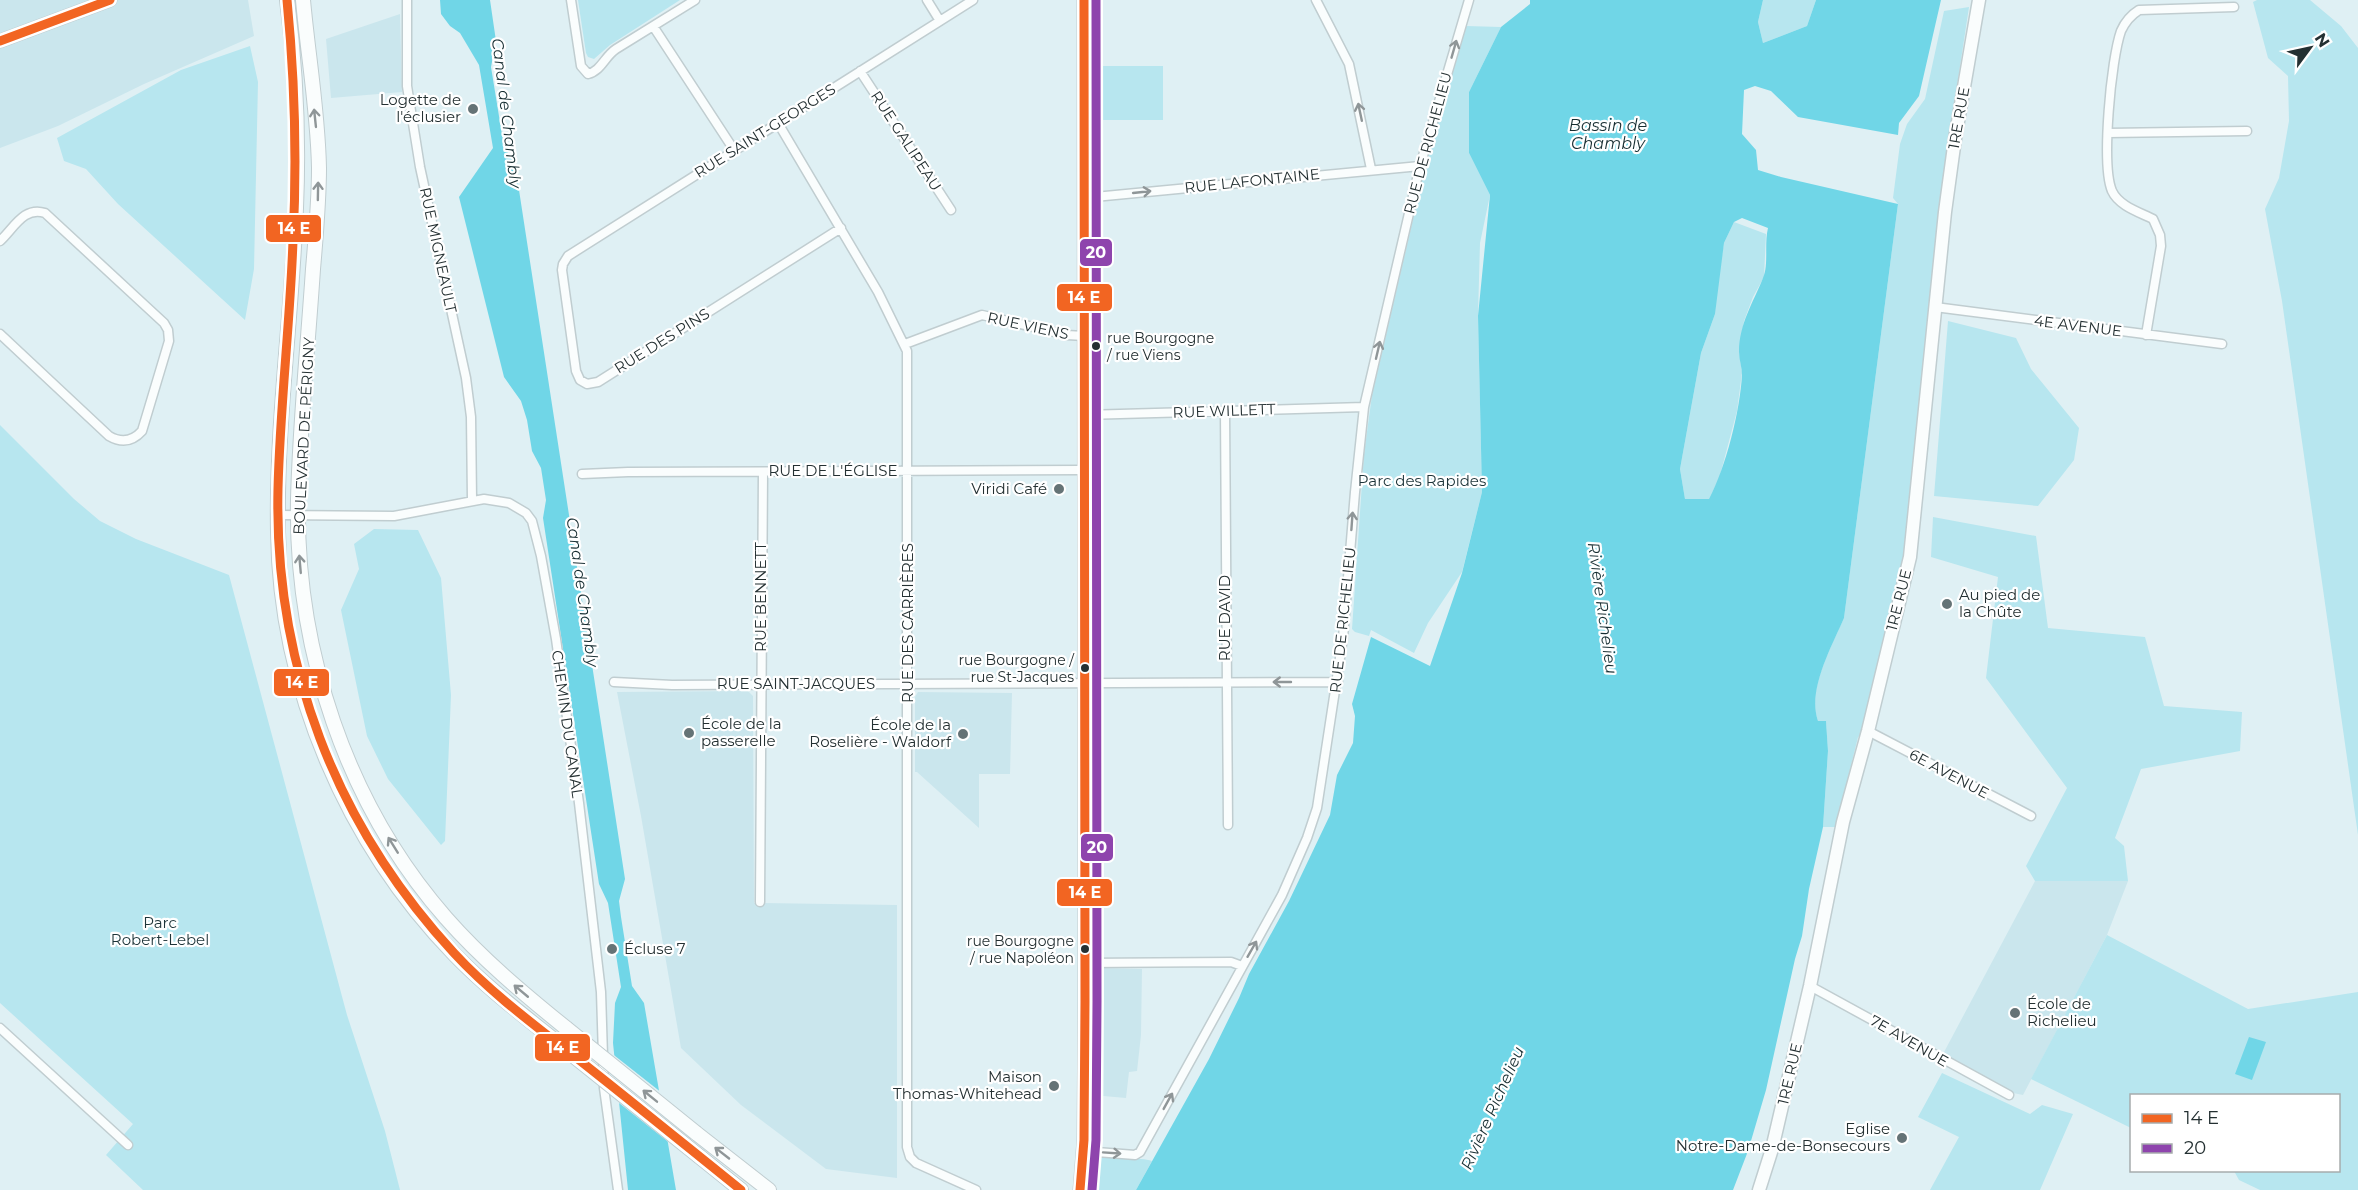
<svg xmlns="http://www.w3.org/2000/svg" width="2358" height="1190" font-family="Montserrat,sans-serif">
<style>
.built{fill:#cae6ed}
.green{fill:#b7e6ef}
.water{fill:#70d6e7;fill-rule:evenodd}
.pier{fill:#dff0f4}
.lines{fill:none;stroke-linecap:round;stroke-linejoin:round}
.street-casing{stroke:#c0cdd0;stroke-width:11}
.secondary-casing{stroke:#c0cdd0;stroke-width:15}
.primary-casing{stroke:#c0cdd0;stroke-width:16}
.street{stroke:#fafdfd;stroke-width:8}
.secondary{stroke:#fafdfd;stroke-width:12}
.primary{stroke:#fafdfd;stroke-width:14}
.primary-bridge-casing{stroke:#c0cdd0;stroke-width:16;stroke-linecap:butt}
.primary-bridge{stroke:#fafdfd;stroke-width:14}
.bus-1-casing{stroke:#fff;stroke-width:14}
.bus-2-casing{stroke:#fff;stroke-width:14}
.bus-1{stroke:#f26522;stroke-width:9}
.bus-2{stroke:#8e44ad;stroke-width:9}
.oneway{stroke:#8f9698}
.poi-dot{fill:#657376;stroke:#fff;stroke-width:2}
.bus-dot{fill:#243032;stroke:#fff;stroke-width:2}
.labels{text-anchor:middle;stroke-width:4.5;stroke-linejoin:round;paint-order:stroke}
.bus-label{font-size:14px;fill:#243032;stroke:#fff;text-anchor:end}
.poi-label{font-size:15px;fill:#243032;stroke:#fff;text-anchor:end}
.street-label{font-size:15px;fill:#243032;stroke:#fff}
.park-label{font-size:15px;fill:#1d3439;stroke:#fff}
.water-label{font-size:16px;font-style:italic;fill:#162d31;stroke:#fff}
.line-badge{stroke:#fff;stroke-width:2}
.badge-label{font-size:16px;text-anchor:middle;font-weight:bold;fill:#fff}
</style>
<rect width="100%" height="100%" fill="#dff0f4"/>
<path class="built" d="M0 0H248L254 36 144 84 58 126 0 148Z
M400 14 402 92 331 98 326 39Z
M748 691 753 696 754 903 897 905V1178L826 1169 741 1105 681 1048 641 816 617 692Z
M918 692 1012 693 1010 774H979V828L917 772H915V697Z
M2035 881H2128L2107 935 2023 1095 2013 1093 1943 1054Z
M1097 968 1142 969 1141 1035 1137 1071 1129 1072 1126 1098 1092 1095V975Z"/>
<path class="green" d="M578 0H680L610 45 594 59 588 57 586 53Z
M1763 0H1816L1807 26 1763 43 1758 22Z
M2257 0H2310L2341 26 2358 48V835L2282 301 2265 209 2279 178 2289 121 2288 76 2268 58 2253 2Z
M1969 7 1939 205 1935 307 1910 557 1868 731 1858 737 1836 827H1823L1828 751 1826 721H1818C1807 690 1831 647 1844 618L1898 204 1893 198 1900 144 1907 124 1925 99 1944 11Z
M1466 26 1501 27 1469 92V153L1490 195 1480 243 1478 316 1482 492 1462 572 1428 623 1414 653 1371 630 1369 636 1355 632 1352 629 1364 454 1372 395 1427 159Z
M250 46 258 82 254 269 245 320 118 204 86 169 64 161 57 138 181 70Z
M1092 66H1163V120H1092Z
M1734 222 1766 234 1764 277 1753 297 1744 321 1739 352 1742 373 1737 411 1719 479 1709 499H1685L1680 469 1701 353 1715 314 1716 291 1724 243Z
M1948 321 2016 338 2031 369 2079 428 2074 460 2038 506 1934 496Z
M0 425 74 499 100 521 136 539 229 575 347 1015 385 1131 400 1190H143L106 1155 133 1124 0 1003Z
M1933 517 2036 536 2048 628 2145 637 2164 706 2242 712 2240 751 2141 769 2115 838 2124 846 2128 881H2035L2026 866 2067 788 1986 678 1998 577 1931 557Z
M374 529 418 530 441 578 451 695 445 841 441 845 388 779 367 736 341 610 359 569 354 544Z
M2107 935 2248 1009 2358 992V1190H2260L2239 1180 2234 1171 2338 1170V1096H2132L2131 1128 2031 1079Z
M1942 1073 2030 1114 2042 1105 2073 1114 2040 1190H1930L1959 1137 1918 1117Z
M1100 1157C1115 1159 1140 1157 1152 1161L1136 1190H1089L1092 1163Z"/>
<path class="water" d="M440 0H490L496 41 491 67 504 147 515 164 625 879 619 901 621 917 632 986 644 1003 676 1190H628L613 1043 615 1003 621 987 608 903 599 884 543 518 546 500 541 468 532 451 527 420 521 401 504 377 459 197 493 148 479 65 460 33 450 26 441 14Z
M1530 0H1763L1758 22 1763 43 1807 26 1816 0H1941L1919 96 1899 123 1898 135 1798 117 1771 91 1755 86 1744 90 1742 134 1756 150 1758 170 1781 177 1898 204 1844 618C1832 646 1807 690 1818 721H1826L1828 751 1823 827 1809 889 1802 936 1795 959 1766 1090 1748 1151 1733 1190H1136L1209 1059 1239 998 1249 974 1289 901 1330 815 1337 775 1353 743 1355 716 1352 704 1371 637 1430 666 1462 573 1482 492 1478 316 1490 195 1469 153V92L1501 27 1530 4ZM1742 218 1768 228C1764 244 1769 264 1763 278 1753 303 1739 324 1739 352 1739 360 1742 367 1742 375 1740 411 1726 467 1709 499H1685L1680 469 1701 353 1715 314 1724 243 1734 222Z
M2249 1037 2266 1042 2252 1080 2235 1074Z"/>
<path class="pier" d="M610 1052 662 1093 671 1144 614 1099Z"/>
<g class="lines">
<defs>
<path id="street" d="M407 0V86L420 167 466 378 471 417 472 500
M571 0 581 66 588 74C601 71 605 56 616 49L695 0
M927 0 940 21
M1316 0 1349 64 1371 169
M653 26 734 150
M860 71 951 210
M778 123 878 292 907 351V1147L910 1157 916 1163 976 1190
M2108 133 2247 131
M1084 198 1420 166
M841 228 598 382 587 384 580 380 576 371 562 270 563 264 568 256 973 0
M0 241C14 228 24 206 45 213L164 323 168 330 169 341 142 431C132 442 121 443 109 436L0 334
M1935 307 2222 344
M2146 335 2161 246 2160 235 2153 219C2139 212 2119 206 2112 191 2101 165 2111 59 2121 31 2125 22 2131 15 2139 10L2234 7
M905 344 982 315 1067 335 1084 336
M1225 411 1228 825
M1084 415 1364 407
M582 474 628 472 1084 470
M278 515 394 516 484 499 509 503 526 513 532 521 541 556 556 639 579 803 601 992 604 1088 618 1190
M614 682 672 685 1338 682
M1868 731 2031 816
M760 902 763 472
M1084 963 1231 962 1242 966
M1810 986 2009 1095
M0 1028 128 1145
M1084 1151 1135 1155 1140 1152 1282 895 1307 838 1317 808 1343 638 1355 492 1364 407 1420 166 1469 0"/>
<path id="secondary" d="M0 41 110 0
M1080 1190 1084 1140 1085 1001 1084 0
M1759 1190 1772 1149 1810 986 1843 822 1868 731 1910 557 1945 212 1955 139 1979 0"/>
<path id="primary" d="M287 0C296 69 299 139 296 208 292 316 276 424 278 532 280 688 347 844 455 955 490 991 531 1021 570 1053
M303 0C308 55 318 112 319 168 319 201 316 235 313 269 308 345 300 422 298 499 295 649 346 804 446 918 482 959 524 994 566 1028
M696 1133 769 1190
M700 1157 741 1190"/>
</defs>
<use href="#street" class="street-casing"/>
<use href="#secondary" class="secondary-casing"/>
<use href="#primary" class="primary-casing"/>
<use href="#street" class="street"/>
<use href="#secondary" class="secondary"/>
<use href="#primary" class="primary"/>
<defs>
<path id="primary-bridge" d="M566 1028 696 1133
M570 1053 700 1157"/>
</defs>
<use href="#primary-bridge" class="primary-bridge-casing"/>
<use href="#primary-bridge" class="primary-bridge"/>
<defs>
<path id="bus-1" d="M287 0C295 81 297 160 293 241 290 324 280 406 278 489 274 664 335 824 454 953 490 992 533 1024 574 1056 630 1100 685 1145 741 1190
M0 41 110 0
M1080 1190 1084 1140 1085 1001 1084 0"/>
<path id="bus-2" d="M1092 1190 1096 1140 1097 1001 1096 0"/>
</defs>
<use href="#bus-1" class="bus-1-casing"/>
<use href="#bus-2" class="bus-2-casing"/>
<use href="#bus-1" class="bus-1"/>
<use href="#bus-2" class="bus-2"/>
</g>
<defs><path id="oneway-shaft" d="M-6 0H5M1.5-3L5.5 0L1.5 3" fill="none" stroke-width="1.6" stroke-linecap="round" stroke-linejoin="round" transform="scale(1.5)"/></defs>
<g class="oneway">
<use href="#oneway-shaft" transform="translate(1454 49) rotate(-74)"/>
<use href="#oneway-shaft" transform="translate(1360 112) rotate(-102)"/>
<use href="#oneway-shaft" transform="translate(315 118) rotate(-96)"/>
<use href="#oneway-shaft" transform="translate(318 191) rotate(-89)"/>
<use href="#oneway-shaft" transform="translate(1142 192) rotate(-6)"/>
<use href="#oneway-shaft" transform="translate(1378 350) rotate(-77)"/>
<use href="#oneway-shaft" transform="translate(1352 521) rotate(-86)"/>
<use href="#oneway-shaft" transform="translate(300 564) rotate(-95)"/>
<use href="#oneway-shaft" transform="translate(1282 682) rotate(180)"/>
<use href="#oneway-shaft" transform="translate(393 845) rotate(-122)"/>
<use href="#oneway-shaft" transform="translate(1252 949) rotate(-60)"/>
<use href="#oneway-shaft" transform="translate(521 991) rotate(-140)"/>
<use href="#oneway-shaft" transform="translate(650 1096) rotate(-141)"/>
<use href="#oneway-shaft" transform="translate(1168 1101) rotate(-61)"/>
<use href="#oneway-shaft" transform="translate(722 1153) rotate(-142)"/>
<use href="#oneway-shaft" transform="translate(1112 1153) rotate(4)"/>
</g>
<g class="poi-dot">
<circle cx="473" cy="109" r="6"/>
<circle cx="1059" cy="489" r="6"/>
<circle cx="1947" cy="604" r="6"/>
<circle cx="689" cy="733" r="6"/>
<circle cx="963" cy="734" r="6"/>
<circle cx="612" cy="949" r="6"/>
<circle cx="2015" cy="1013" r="6"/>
<circle cx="1054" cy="1086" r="6"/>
<circle cx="1902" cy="1138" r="6"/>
</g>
<g class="bus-dot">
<circle cx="1096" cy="346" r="5"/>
<circle cx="1085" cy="668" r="5"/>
<circle cx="1085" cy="949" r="5"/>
</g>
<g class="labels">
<g class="bus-label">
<text x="1107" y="343" text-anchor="start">rue Bourgogne<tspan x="1107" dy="17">/ rue Viens</tspan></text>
<text x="1074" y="665">rue Bourgogne /<tspan x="1074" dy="17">rue St-Jacques</tspan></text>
<text x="1074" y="946">rue Bourgogne<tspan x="1074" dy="17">/ rue Napoléon</tspan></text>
</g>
<g class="poi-label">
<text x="461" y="105">Logette de<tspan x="461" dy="17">l'éclusier</tspan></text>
<text x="1047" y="494">Viridi Café</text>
<text x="1959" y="600" text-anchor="start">Au pied de<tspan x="1959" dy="17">la Chûte</tspan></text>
<text x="701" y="729" text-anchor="start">École de la<tspan x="701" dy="17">passerelle</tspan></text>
<text x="951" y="730">École de la<tspan x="951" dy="17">Roselière - Waldorf</tspan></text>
<text x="624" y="954" text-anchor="start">Écluse 7</text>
<text x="2027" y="1009" text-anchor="start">École de<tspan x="2027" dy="17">Richelieu</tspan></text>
<text x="1042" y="1082">Maison<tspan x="1042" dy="17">Thomas-Whitehead</tspan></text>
<text x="1890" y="1134">Eglise<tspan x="1890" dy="17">Notre-Dame-de-Bonsecours</tspan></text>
</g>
<g class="street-label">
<text transform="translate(1959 118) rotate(-80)" y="5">1RE RUE</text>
<text transform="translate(765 131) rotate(-32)" y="5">RUE SAINT-GEORGES</text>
<text transform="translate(906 141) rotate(57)" y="5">RUE GALIPEAU</text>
<text transform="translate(1428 143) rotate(-75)" y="5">RUE DE RICHELIEU</text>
<text transform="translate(1252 181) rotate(-6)" y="5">RUE LAFONTAINE</text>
<text transform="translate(438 250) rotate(78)" y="5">RUE MIGNEAULT</text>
<text transform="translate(1028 326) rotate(12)" y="5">RUE VIENS</text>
<text transform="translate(2078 326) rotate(7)" y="5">4E AVENUE</text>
<text transform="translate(662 341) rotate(-32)" y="5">RUE DES PINS</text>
<text transform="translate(1224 411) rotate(-2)" y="5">RUE WILLETT</text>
<text transform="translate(304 436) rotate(-87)" y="5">BOULEVARD DE PÉRIGNY</text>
<text x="833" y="476">RUE DE L'ÉGLISE</text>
<text transform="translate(761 597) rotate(-90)" y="5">RUE BENNETT</text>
<text transform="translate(1899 600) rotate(-76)" y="5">1RE RUE</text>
<text transform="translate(1225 618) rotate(-90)" y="5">RUE DAVID</text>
<text transform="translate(1343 620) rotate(-84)" y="5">RUE DE RICHELIEU</text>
<text transform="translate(908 623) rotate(-90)" y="5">RUE DES CARRIÈRES</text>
<text x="796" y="689">RUE SAINT-JACQUES</text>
<text transform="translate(567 724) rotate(82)" y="5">CHEMIN DU CANAL</text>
<text transform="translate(1949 774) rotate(28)" y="5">6E AVENUE</text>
<text transform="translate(1909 1041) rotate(30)" y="5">7E AVENUE</text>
<text transform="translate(1790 1074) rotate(-77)" y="5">1RE RUE</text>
</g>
<g class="park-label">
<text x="1422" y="486">Parc des Rapides</text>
<text x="160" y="928">Parc<tspan x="160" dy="17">Robert-Lebel</tspan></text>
</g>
<g class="water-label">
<text transform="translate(507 113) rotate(83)" y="6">Canal de Chambly</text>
<text x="1608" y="131">Bassin de<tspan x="1608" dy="18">Chambly</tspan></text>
<text transform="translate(583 592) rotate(82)" y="6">Canal de Chambly</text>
<text transform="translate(1603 608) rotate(82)" y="6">Rivière Richelieu</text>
<text transform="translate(1492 1108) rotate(-66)" y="6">Rivière Richelieu</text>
</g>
</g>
<g class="line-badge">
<rect x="265" y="214" width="57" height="29" rx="6" fill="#f26522"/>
<rect x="1079" y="238" width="34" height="29" rx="6" fill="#8e44ad"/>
<rect x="1056" y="283" width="57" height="29" rx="6" fill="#f26522"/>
<rect x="273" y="668" width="57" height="29" rx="6" fill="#f26522"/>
<rect x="1080" y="833" width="34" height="29" rx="6" fill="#8e44ad"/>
<rect x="1056" y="878" width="57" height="29" rx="6" fill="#f26522"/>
<rect x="534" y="1033" width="57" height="29" rx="6" fill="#f26522"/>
</g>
<g class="badge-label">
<text x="294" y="234">14 E</text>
<text x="1096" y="258">20</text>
<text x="1084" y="303">14 E</text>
<text x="302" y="688">14 E</text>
<text x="1097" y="853">20</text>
<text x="1085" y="898">14 E</text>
<text x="563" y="1053">14 E</text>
</g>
<rect x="2130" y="1094" width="210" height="78" fill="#ffffff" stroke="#a7acad" stroke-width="1.5"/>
<rect x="2142" y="1114" width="30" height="9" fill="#f26522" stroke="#a7acad" stroke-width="1.5"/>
<text x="2184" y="1124" font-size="18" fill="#243032">14 E</text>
<rect x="2142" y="1144" width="30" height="9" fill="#8e44ad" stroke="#a7acad" stroke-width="1.5"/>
<text x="2184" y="1154" font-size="18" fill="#243032">20</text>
<g transform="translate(2310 48) rotate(57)" stroke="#ffffff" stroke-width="4.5" paint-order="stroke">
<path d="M0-4.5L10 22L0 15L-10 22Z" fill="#243032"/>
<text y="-9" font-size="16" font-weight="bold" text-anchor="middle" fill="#243032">N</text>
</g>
</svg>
